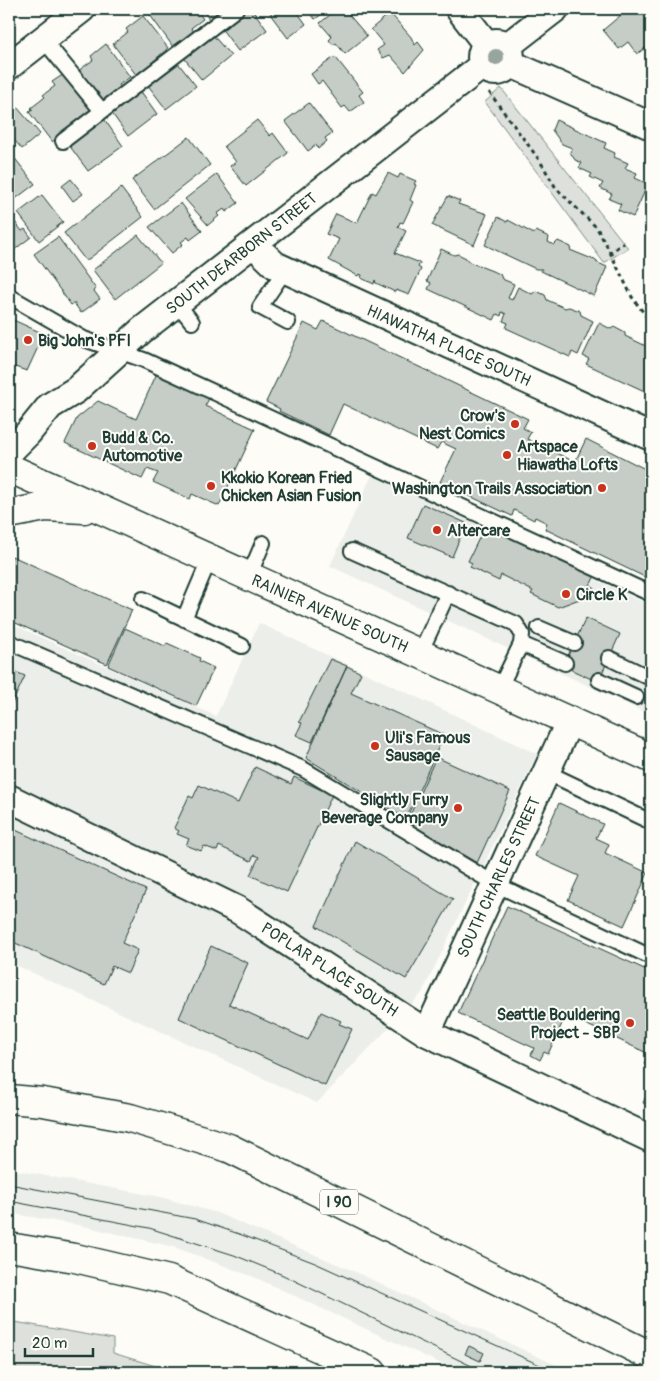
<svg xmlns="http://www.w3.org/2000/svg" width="660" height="1381" font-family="Pangolin,sans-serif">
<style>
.built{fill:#eceee9}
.green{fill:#dde0db;stroke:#7e8e88}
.building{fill:#c6cdc7;stroke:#1f3d34}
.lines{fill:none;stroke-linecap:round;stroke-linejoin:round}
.service-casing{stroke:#1f3d34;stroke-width:18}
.minor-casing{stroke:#1f3d34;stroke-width:30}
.primary-casing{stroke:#1f3d34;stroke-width:31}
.motorway-casing{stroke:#1f3d34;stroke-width:31}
.path{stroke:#1f3d34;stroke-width:3;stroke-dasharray:4 4;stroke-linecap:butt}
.service{stroke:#fdfcf7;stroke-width:14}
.minor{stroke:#fdfcf7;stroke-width:26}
.primary{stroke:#fdfcf7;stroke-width:28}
.motorway{stroke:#fdfcf7;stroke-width:28}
.tram{stroke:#1f3d34;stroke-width:1}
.tree{fill:#98a59e}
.poi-dot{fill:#c8321e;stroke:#fdfcf7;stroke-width:2}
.labels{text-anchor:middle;stroke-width:4;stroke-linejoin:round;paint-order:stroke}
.shield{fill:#fdfcf7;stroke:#62766e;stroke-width:1}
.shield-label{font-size:15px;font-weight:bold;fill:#1f3d34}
.street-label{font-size:16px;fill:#1f3d34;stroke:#fdfcf7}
.poi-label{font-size:16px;font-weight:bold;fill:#1f3d34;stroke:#fdfcf7;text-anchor:start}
</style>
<rect width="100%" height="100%" fill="#fdfcf7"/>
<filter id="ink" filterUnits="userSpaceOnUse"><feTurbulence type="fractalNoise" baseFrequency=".02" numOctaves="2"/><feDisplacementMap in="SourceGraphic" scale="10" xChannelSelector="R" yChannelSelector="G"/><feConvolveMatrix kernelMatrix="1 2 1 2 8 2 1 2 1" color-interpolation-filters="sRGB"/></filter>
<g filter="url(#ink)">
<path class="built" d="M372 475 651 606V715L330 566Z
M9 623 216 716 259 623 537 754 422 993 317 1103 9 962Z
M9 1169 160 1197 217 1213 351 1270 571 1372H459L254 1277 174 1247 83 1226 9 1213Z"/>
<path class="green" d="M501 88 628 248 604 263 485 102Z
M9 1321 113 1339V1353L175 1372H9Z"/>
<path class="building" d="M159 9H196L203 19 191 28 195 33 174 48 150 15Z
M201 9H225L210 20Z
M245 9H252L267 30 238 51 221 28Z
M278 9H295L306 24 288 38 270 14Z
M307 9H329L315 19Z
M337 9H344L367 36 345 54 336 43 333 45 329 40 332 37 320 23Z
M628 9H641L651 21V50L648 46 637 54 628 42 619 49 603 30Z
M390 13 411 37 415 45 418 42 424 50 405 72 390 55 383 58 377 50 384 45 371 29Z
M143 16 168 48 137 76 113 44 128 32 126 29Z
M211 33 231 56 202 80 184 58Z
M106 44 130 77 119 85 122 89 102 104 78 71 93 60 91 56Z
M333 58H336L363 92 359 95 364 102 350 112 345 106 342 108 322 81 318 84 311 74Z
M178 63 196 86 166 109 147 84Z
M64 74 96 108 52 142 29 112 33 110 31 108 45 97 43 95 55 86 52 82Z
M140 90 157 114 128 136 111 112Z
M10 99 40 134 22 149 9 134Z
M309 103 332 133 325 138 327 141 318 149 316 145 308 151 285 121Z
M102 116 123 146 88 171 66 141Z
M257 120 270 136 273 133 288 153 246 186 230 166 236 162 224 146Z
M556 120 606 143 604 148 615 153 614 157 628 163 625 168 637 173 635 178 648 184 633 217 618 210 621 204 609 199 612 194 600 188 603 183 590 177 592 174 579 168 582 163 575 160 570 152 572 148 562 144 552 130Z
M189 137 210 165 154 209 132 180Z
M9 151 35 184 10 203 9 202Z
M388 173 398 178 400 174 416 181 414 184 416 185 410 200 413 202 403 223 400 222 398 227 406 231 395 253 420 263 418 267 421 269 409 295 396 290 395 292 376 283 375 280 374 284 361 278 362 275 359 274 358 276 329 260 339 239 326 234 336 214 357 223 372 192 376 194Z
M217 174 238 203 226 212 224 209 217 214 219 216 208 225 185 199Z
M71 179 83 194 73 201 62 186Z
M121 188 143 217 86 261 64 233Z
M42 195 63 222 39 241 18 213Z
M448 196 460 201 458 204 487 214 474 245 432 225Z
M181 203 202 231 190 240 188 237 181 242 183 244 172 253 149 227Z
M11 217 22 231 25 229 31 237 14 250 9 244V218Z
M498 217 507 222 508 220 534 234 536 231 549 237 548 242 554 245 558 241 571 247 570 250 597 261 596 262 607 267 594 296 541 271 542 269H536L485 245Z
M138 235 161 263 115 299 93 270Z
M58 237 96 289 94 291 100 299 81 313 74 303 71 305 34 254Z
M441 249 454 255 458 254 466 258 469 262 500 274 502 279 514 284 508 298 512 300 518 287 532 294 536 291 545 295 547 300 565 308 569 307 580 311 581 315 593 321 578 355 572 352 570 357 506 328 508 323 503 321 506 314 502 312 501 316 497 314 494 320 428 289 431 283 427 281Z
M9 318 44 334 27 371 9 365Z
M323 321 528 419 523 428 531 432 527 439 575 462 586 439 651 472V580L545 529 547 523 535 517 534 520 514 510 512 516 440 482 456 449 441 442 437 449 343 404 329 435 279 411 280 409 266 402 304 323 318 330Z
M599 323 611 329 614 327 625 333V336L646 346 648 342 651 344V394L586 364 589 359 583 356Z
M158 371 211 395 205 406 255 429 219 506 192 494 190 499 153 482 158 473 147 469 142 479 65 443 77 418 98 401 136 419Z
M423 504 466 523 452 557 408 538Z
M486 524 595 576 590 585 594 587 590 595 558 607 531 594 533 591 501 575 499 581 470 567 472 563 468 561Z
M12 556 132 610 107 664 9 620V564Z
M586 618 620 634 598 682 563 666Z
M125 628 165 646 167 643 200 658 199 661 214 668 196 706 108 666Z
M330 659 347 666 312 742 296 735 302 723 299 722Z
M347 666 361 673 351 693 444 735 406 819 306 758Z
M9 669 25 676 9 710Z
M436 757 510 791 477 863 407 822Z
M255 767 291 784 294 777 332 795 287 892 250 875 259 857 254 855 251 861 219 846 217 851 204 846 201 851 186 845 189 839 177 834 179 831 174 828 189 796 193 798 199 785 238 803Z
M559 803 603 824 596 838 609 844 605 853 648 873 624 926 568 900 579 876 535 856Z
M9 827 146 890 122 943 138 950 128 973 112 966 104 984 9 940Z
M355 841 453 899 406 979 316 926Z
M507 906 651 972V1067L644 1064 649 1054 566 1015 548 1054 544 1052 540 1060 531 1055 534 1048 458 1013Z
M211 946 248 963 229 1004 308 1040 321 1012 341 1021 339 1024 352 1029 325 1086 179 1018Z
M651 1084V1107L643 1103Z
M469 1346 484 1353 480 1361 465 1354Z"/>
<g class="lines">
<defs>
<path id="service" d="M43 39 102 111
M63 141 236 9
M285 270 260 307 288 322
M9 296 84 339 144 360 651 594
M177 303 192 322
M352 551 516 624 522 634 521 644 499 689
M249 576 263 543
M143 599 242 646
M184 619 210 558
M539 628 574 643
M9 642 303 769 495 884 651 957
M521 644 565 663
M420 653 448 593
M609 658 646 676
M599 680 636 697
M546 772 651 822"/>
<path id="minor" d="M459 9 487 45
M481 57a15 15 0 1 1 30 0a15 15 0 1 1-30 0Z
M506 47 555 9
M509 63 651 126
M9 66 82 9
M253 244 275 265 651 437
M9 452 28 433 50 406 76 390 142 330 483 65
M9 798 238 910 427 1033 651 1139
M427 1033 570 720"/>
<path id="primary" d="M9 468 651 758
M9 514 45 507 84 509"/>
<path id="motorway" d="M9 1099 43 1102 130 1118 229 1148 651 1356
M9 1247 75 1258 169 1280 372 1372"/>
</defs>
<use href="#service" class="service-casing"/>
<use href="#minor" class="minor-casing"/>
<use href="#primary" class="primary-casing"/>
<use href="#motorway" class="motorway-casing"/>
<path class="path" d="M489 92 540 161 556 188 597 228 610 252 624 243
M610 252 632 297 651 323"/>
<use href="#service" class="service"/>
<use href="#minor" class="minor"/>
<use href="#primary" class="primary"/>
<use href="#motorway" class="motorway"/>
<path class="tram" d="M9 1184 195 1219 242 1235 315 1263 555 1372
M9 1201 149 1228 234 1255 283 1275 484 1372"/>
</g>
<circle class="tree" cx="496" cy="57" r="8"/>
</g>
<g class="poi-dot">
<circle cx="28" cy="340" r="5"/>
<circle cx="515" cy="424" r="5"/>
<circle cx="92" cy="446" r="5"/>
<circle cx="507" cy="455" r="5"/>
<circle cx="211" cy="486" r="5"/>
<circle cx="602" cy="488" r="5"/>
<circle cx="437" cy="530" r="5"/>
<circle cx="566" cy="594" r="5"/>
<circle cx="375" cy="746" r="5"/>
<circle cx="458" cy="808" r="5"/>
<circle cx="630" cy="1023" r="5"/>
</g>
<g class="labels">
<rect class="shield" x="320" y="1189.5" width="38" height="25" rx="4"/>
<g class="shield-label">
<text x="339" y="1207">I 90</text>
</g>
<g class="street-label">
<text transform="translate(241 253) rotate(-38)" y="6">SOUTH DEARBORN STREET</text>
<text transform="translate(449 345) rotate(24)" y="6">HIAWATHA PLACE SOUTH</text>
<text transform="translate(330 613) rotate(24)" y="6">RAINIER AVENUE SOUTH</text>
<text transform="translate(498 877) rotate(-65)" y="6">SOUTH CHARLES STREET</text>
<text transform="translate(330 969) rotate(33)" y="6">POPLAR PLACE SOUTH</text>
</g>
<g class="poi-label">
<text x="38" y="346">Big John's PFI</text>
<text x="505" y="421" text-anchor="end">Crow's<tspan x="505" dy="18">Nest Comics</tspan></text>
<text x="102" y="443">Budd &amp; Co.<tspan x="102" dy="18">Automotive</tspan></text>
<text x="517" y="452">Artspace<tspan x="517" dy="18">Hiawatha Lofts</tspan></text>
<text x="221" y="483">Kkokio Korean Fried<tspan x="221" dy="18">Chicken Asian Fusion</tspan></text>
<text x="592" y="494" text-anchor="end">Washington Trails Association</text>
<text x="447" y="536">Altercare</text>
<text x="576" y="600">Circle K</text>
<text x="385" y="743">Uli's Famous<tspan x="385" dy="18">Sausage</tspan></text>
<text x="448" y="805" text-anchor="end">Slightly Furry<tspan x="448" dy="18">Beverage Company</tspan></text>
<text x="620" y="1020" text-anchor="end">Seattle Bouldering<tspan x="620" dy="18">Project - SBP</tspan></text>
</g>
</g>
<rect width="660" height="1381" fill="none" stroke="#fdfcf7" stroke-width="30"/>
<rect x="15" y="15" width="630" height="1351" fill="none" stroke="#1f3d34" stroke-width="2" filter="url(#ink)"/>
<path d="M25 1348v8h68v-8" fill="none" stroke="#1f3d34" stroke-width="2.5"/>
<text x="32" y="1348" font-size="15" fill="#1f3d34" stroke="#fdfcf7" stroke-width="4" paint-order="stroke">20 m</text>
</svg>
